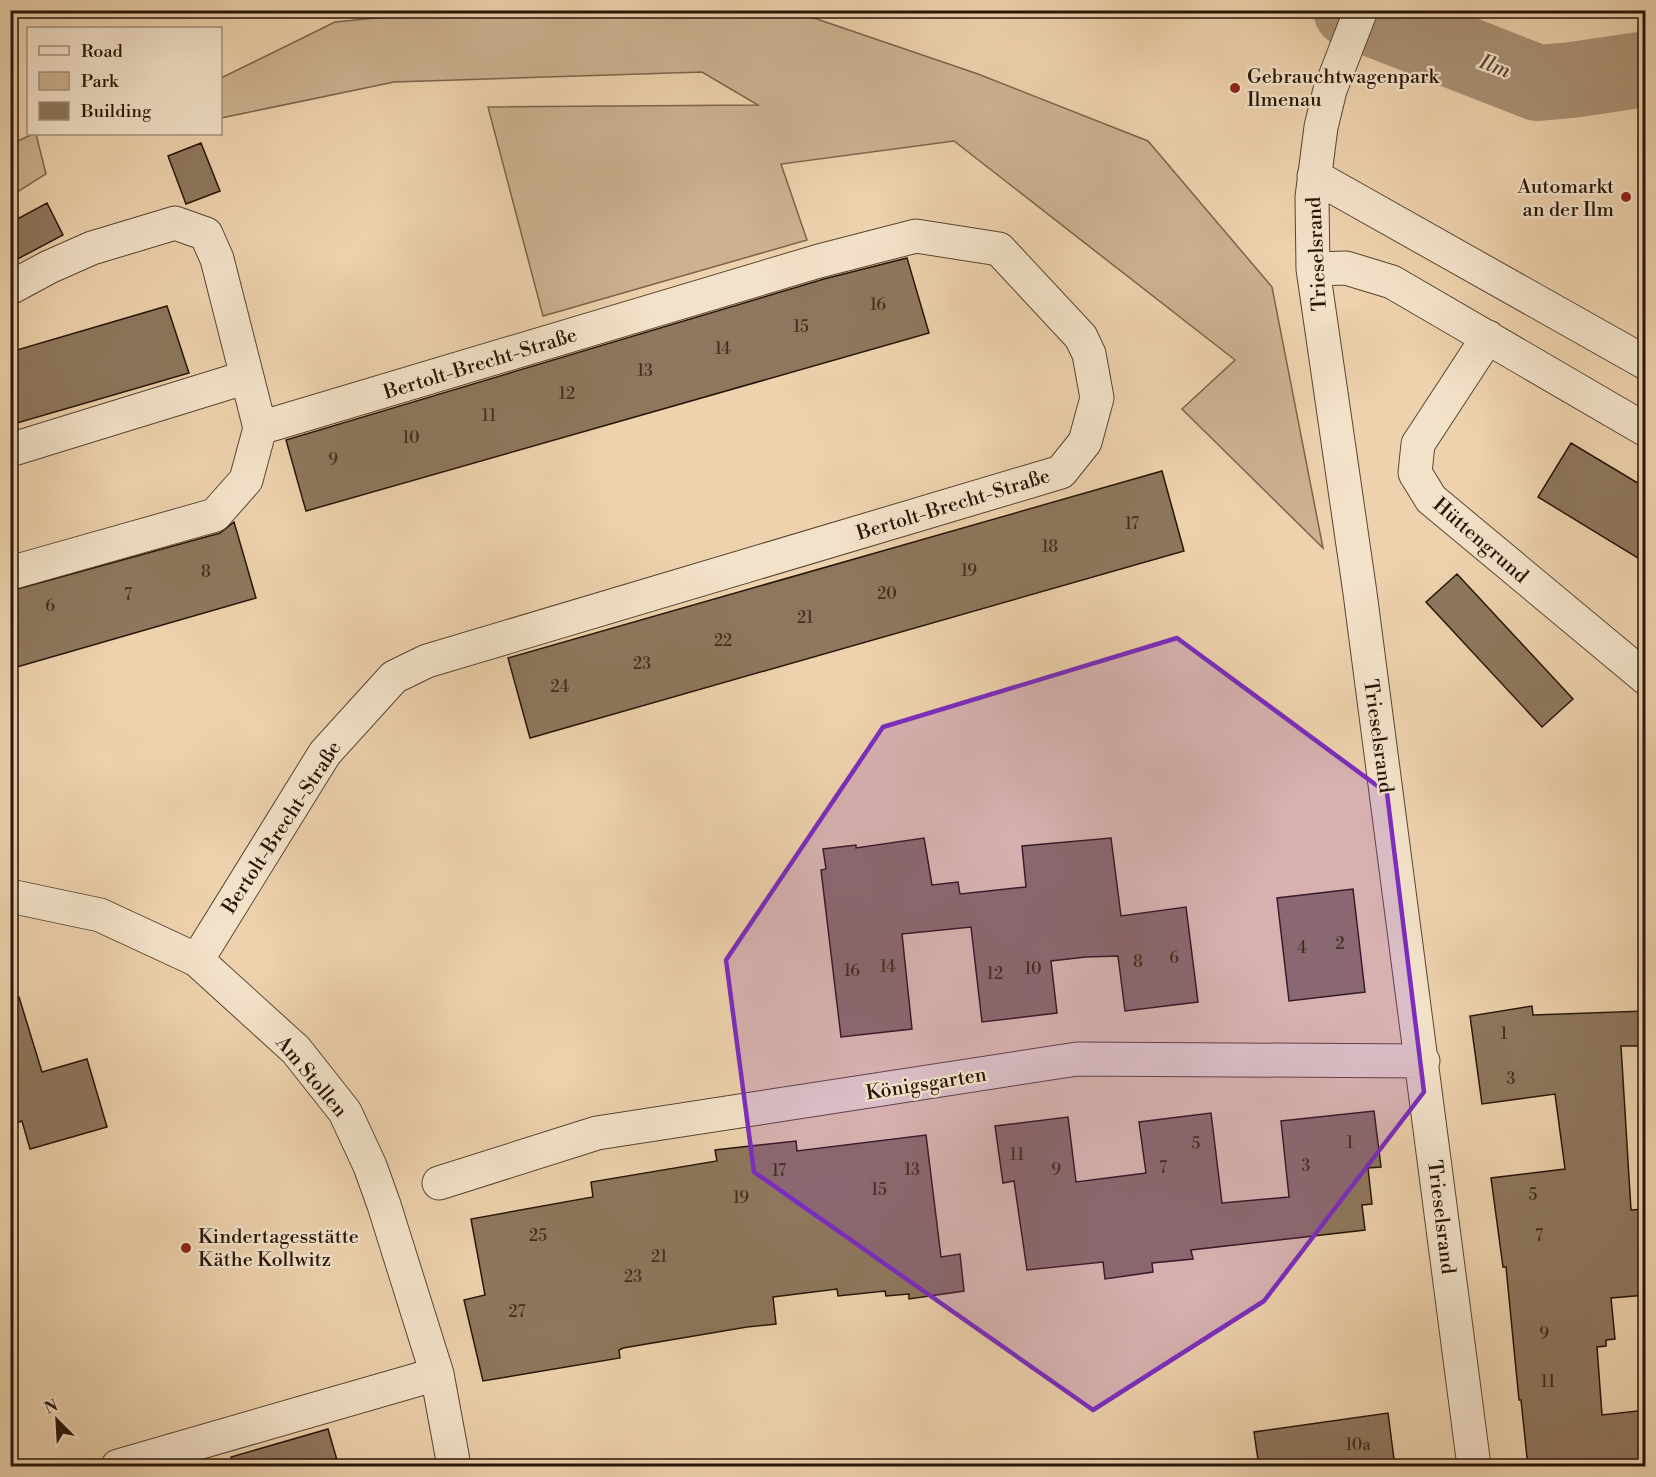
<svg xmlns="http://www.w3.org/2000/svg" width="1656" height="1477" font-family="'Libre Bodoni',serif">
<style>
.green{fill:#ccb291;stroke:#7a644c;stroke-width:1.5}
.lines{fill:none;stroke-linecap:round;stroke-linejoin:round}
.river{stroke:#aa9275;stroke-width:76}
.building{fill:#8e775e;stroke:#281508;stroke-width:1.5}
.minor-casing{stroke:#594431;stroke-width:35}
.minor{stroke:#f3e2ca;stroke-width:33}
.marked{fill:#7b2cbf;fill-opacity:0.2;stroke:#7b2cbf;stroke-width:4.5;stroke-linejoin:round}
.poi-dot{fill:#8f2418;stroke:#f3e2ca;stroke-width:2}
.labels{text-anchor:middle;stroke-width:4.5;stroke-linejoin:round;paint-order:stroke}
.number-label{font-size:16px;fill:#422e1e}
.poi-label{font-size:20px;fill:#281508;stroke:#f3e2ca;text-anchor:start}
.street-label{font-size:20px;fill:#281508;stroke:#f3e2ca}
.water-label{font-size:21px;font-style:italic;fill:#5c4734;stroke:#f3e2ca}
</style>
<rect width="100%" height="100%" fill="#edd2ad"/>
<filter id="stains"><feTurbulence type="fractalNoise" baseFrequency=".00333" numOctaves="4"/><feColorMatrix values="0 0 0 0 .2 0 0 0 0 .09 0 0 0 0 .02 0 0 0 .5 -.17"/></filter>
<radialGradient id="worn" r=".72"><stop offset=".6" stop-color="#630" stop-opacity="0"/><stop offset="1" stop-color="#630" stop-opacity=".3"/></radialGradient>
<path class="green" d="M762 11 808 16 978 74 1148 141 1272 287 1323 548 1182 409 1235 360 954 141 781 164 807 240 543 316 488 107 758 105 702 72 394 82 221 118V78L335 22 456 10Z
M33 134H36L46 174 11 196V144Z"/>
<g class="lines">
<path class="river" d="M1351 10 1538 83 1572 80 1646 69"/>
</g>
<path class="building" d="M201 143 220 191 186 204 168 156Z
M47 203 63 235 10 263V223Z
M907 258 929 333 306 511 286 440 824 279Z
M167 306 189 373 10 425V352Z
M1571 443 1646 488V563L1538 497Z
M1162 471 1184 551 530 738 508 658Z
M234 522 256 598 10 669V591L220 533Z
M1457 574 1573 699 1542 727 1426 602Z
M924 838 932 885 958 882 960 894 1026 887 1022 846 1111 838 1121 916 1186 907 1198 1002 1125 1011 1118 956 1086 957 1051 961 1057 1013 982 1022 971 927 902 934 912 1029 841 1037 821 870 826 869 823 849 856 845V848Z
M1353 889 1365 992 1289 1001 1277 898Z
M19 997 42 1072 87 1059 107 1127 30 1149 22 1121 10 1125V998Z
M1532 1006 1533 1015 1646 1011V1046H1621L1631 1210 1646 1209V1295L1611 1298 1615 1339 1606 1340V1346L1597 1347 1602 1415 1646 1410V1467H1528L1521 1400H1519L1506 1267H1503L1491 1178 1565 1169 1555 1094 1482 1104 1470 1016Z
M1374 1111 1381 1167 1368 1168 1372 1204 1362 1205 1365 1230 1191 1250 1193 1259 1152 1263 1153 1272 1105 1279 1103 1262 1027 1270 1014 1181 1003 1183 995 1126 1068 1117 1076 1182 1146 1173 1139 1122 1211 1113 1222 1203 1289 1197 1281 1121Z
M926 1135 941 1257 960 1254 964 1291 909 1299V1294L886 1296 885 1291 838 1296 837 1289 773 1297 776 1324 747 1327 623 1348 619 1350 620 1358 483 1381 464 1300 485 1295 471 1219 593 1197 591 1182 717 1161 715 1150 796 1141 797 1151Z
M1388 1413 1395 1467H1259L1254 1432Z
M328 1429 339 1467H232L231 1457Z"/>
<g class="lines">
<defs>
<path id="minor" d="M1361 10 1330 90 1321 127 1312 197 1313 269 1360 593 1474 1466
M1314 176 1646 363
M1313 269 1346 268 1392 282 1646 430
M10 288 49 267 92 248 175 223 206 234 217 259 260 428
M1488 337 1418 444 1415 473 1431 499 1646 678
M10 450 247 377
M10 573 215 515 246 480 260 428 819 261 916 236 999 249 1081 337 1089 354 1097 398 1085 442 1061 472 427 661 394 677 325 753 197 960
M10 896 100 915 197 960 296 1050 345 1112 370 1166 384 1205 437 1374 454 1466
M439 1183 597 1133 1077 1059 1423 1061
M118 1466 437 1374"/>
</defs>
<use href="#minor" class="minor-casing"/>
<use href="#minor" class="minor"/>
</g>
<path class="marked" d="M1177 638 1387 793 1424 1092 1264 1301 1093 1410 754 1172 726 960 883 727Z"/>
<g class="poi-dot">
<circle cx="1235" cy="88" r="6"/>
<circle cx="1626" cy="197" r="6"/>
<circle cx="186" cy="1248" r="6"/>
</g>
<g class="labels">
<g class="number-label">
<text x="878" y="310">16</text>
<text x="801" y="332">15</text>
<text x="723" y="354">14</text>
<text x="645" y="376">13</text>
<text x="567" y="399">12</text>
<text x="489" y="421">11</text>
<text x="411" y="443">10</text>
<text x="333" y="465">9</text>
<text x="1132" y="529">17</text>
<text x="1050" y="552">18</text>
<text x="969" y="576">19</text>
<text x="206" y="577">8</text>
<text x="887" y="599">20</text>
<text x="128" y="600">7</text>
<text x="50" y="611">6</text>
<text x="805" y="623">21</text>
<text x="723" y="646">22</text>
<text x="642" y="669">23</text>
<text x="560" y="692">24</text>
<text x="1340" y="949">2</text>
<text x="1302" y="953">4</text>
<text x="1174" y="963">6</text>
<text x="1138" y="967">8</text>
<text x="888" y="972">14</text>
<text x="1033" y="974">10</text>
<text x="852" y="976">16</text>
<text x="995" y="979">12</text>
<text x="1504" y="1039">1</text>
<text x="1511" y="1084">3</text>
<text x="1350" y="1148">1</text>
<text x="1196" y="1149">5</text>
<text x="1017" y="1160">11</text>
<text x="1306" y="1171">3</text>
<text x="1163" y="1173">7</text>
<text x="912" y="1175">13</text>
<text x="1056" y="1175">9</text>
<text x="779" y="1176">17</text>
<text x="879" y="1195">15</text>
<text x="1533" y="1200">5</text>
<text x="741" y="1203">19</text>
<text x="538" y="1241">25</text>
<text x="1539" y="1241">7</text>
<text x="659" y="1262">21</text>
<text x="633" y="1282">23</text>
<text x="517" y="1317">27</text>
<text x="1544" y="1339">9</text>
<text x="1548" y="1387">11</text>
<text x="1358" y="1450">10a</text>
</g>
<g class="poi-label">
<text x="1247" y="83">Gebrauchtwagenpark<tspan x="1247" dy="23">Ilmenau</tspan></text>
<text x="1614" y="193" text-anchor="end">Automarkt<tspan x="1614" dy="23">an der Ilm</tspan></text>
<text x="198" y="1243">Kindertagesstätte<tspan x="198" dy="23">Käthe Kollwitz</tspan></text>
</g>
<g class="street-label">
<text transform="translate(1316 254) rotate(-93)" y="7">Trieselsrand</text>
<text transform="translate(480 363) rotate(-17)" y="7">Bertolt-Brecht-Straße</text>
<text transform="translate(953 504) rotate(-17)" y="7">Bertolt-Brecht-Straße</text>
<text transform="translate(1481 540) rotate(41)" y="7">Hüttengrund</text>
<text transform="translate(1379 736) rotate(82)" y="7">Trieselsrand</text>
<text transform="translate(281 827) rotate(-57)" y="7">Bertolt-Brecht-Straße</text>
<text transform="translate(312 1076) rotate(50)" y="7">Am Stollen</text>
<text transform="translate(926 1083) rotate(-9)" y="7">Königsgarten</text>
<text transform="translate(1442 1217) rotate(83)" y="7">Trieselsrand</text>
</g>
<g class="water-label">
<text transform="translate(1495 66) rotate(21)" y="7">Ilm</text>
</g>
</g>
<rect width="1656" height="1477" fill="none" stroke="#edd2ad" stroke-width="36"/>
<rect x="12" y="12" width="1632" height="1453" fill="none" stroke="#281508" stroke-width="3"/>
<rect x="18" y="18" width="1620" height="1441" fill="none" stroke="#281508" stroke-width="1.5"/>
<rect x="27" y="27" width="195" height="108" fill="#f3e2ca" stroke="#a2907c" stroke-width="1.5"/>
<rect x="39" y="46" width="30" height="9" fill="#f3e2ca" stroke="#a2907c" stroke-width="1.5"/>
<text x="81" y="57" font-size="18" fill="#281508">Road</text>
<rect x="39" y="72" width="30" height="18" fill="#ccb291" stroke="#a2907c" stroke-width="1.5"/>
<text x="81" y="87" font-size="18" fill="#281508">Park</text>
<rect x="39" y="102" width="30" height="18" fill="#8e775e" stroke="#a2907c" stroke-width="1.5"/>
<text x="81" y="117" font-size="18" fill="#281508">Building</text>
<g transform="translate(57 1420) rotate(336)" stroke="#f3e2ca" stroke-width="4.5" paint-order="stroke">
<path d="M0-4.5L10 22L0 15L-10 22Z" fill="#281508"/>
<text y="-9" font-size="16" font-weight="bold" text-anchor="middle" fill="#281508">N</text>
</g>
<rect width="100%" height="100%" filter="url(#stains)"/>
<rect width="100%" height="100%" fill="url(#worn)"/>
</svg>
